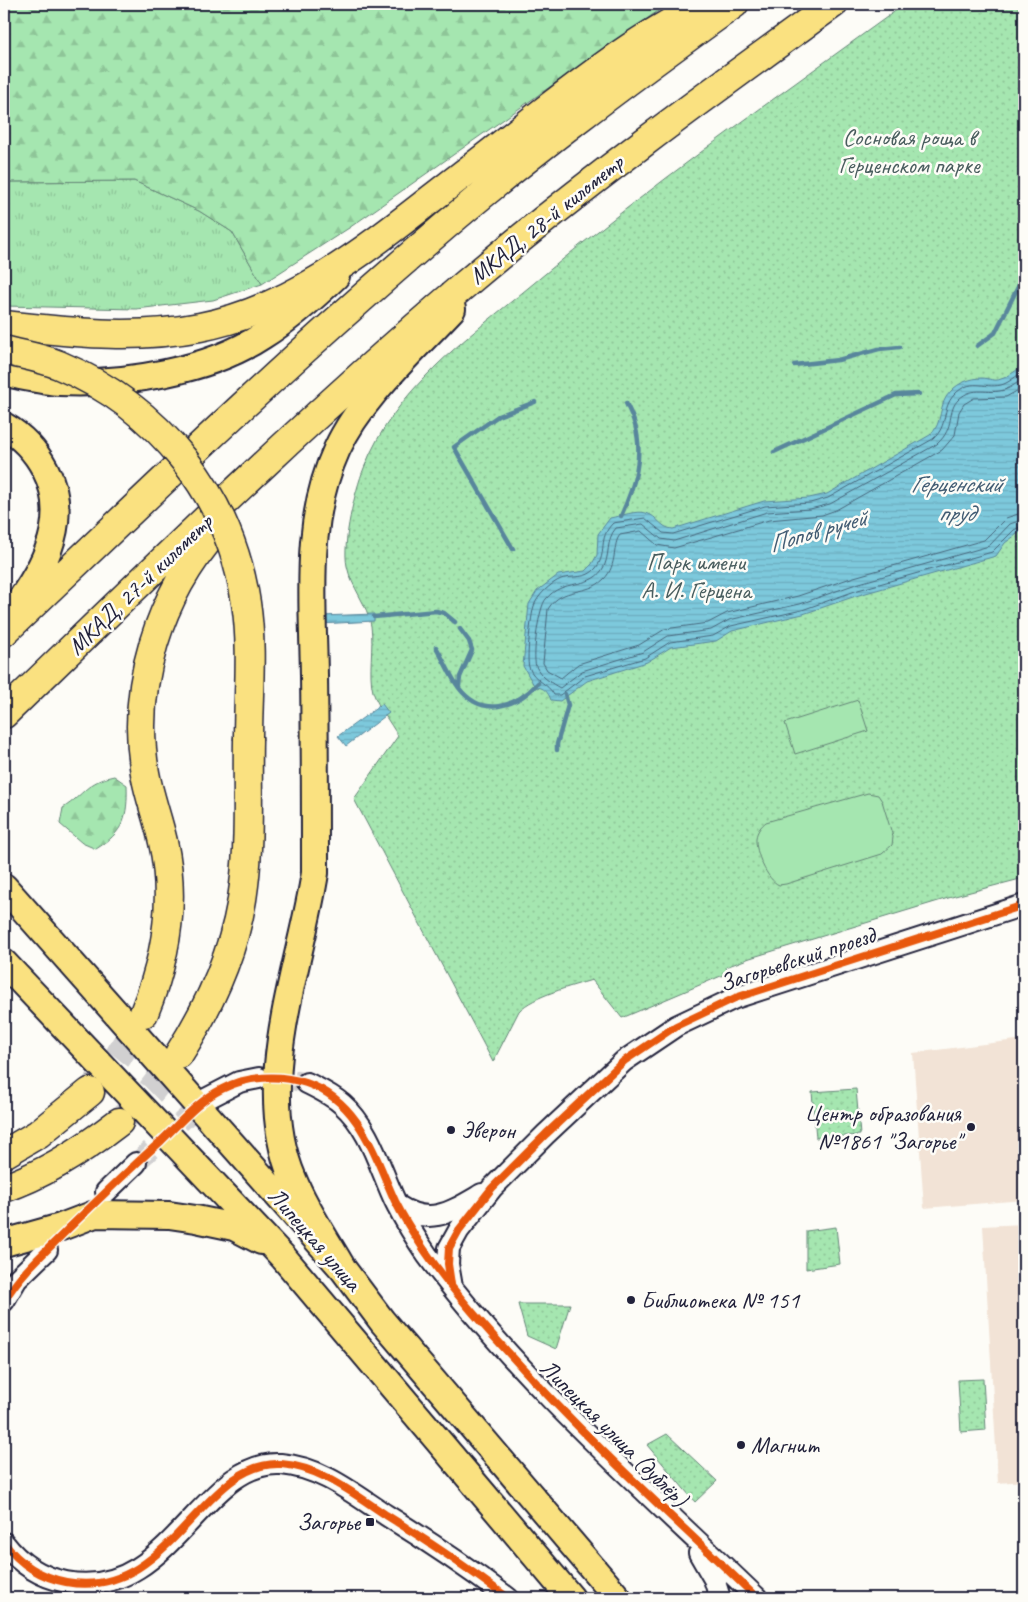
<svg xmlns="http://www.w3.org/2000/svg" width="1028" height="1602" font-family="Caveat,sans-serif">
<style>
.built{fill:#f2e3d6}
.grass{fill:url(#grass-tufts);stroke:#648476}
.forest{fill:url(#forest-firs);stroke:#648476}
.park{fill:url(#park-dots);stroke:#648476}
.garden{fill:#a5e6b0;stroke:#648476}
.water{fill:url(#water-rules);stroke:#59869c}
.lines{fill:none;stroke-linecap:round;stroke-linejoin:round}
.shore{stroke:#46657b;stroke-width:1}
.stream{stroke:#59869c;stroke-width:4.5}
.minor-tunnel{stroke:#d1d0d1;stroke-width:20;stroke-dasharray:20 10;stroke-linecap:butt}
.highway-tunnel{stroke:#d1d0d1;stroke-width:28;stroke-dasharray:28 14;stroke-linecap:butt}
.minor-casing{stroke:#22223b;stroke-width:24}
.major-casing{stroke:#22223b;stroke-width:30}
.highway-casing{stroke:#22223b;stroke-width:31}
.minor{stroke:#fdfcf7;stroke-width:20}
.major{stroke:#fae180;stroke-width:26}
.highway{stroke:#fae180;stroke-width:28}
.highway-bridge-casing{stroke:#22223b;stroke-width:31;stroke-linecap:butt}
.highway-bridge{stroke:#fae180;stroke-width:28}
.cycleway-casing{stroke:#fdfcf7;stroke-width:11}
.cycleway{stroke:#e8590c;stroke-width:8}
.poi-dot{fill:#22223b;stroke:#fdfcf7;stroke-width:2}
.labels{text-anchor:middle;stroke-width:5;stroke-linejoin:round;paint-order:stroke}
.park-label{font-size:24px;fill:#495d5e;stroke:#fdfcf7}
.street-label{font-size:24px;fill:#22223b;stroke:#fdfcf7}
.poi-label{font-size:24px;fill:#22223b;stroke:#fdfcf7;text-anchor:start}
.water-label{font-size:25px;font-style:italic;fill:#425c73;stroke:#fdfcf7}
</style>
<defs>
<pattern id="grass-tufts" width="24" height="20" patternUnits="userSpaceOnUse" patternTransform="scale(1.25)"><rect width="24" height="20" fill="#a5e6b0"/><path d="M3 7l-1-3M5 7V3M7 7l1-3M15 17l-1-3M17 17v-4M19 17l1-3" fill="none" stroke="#8ec598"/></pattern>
<pattern id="forest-firs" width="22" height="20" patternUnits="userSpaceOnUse" patternTransform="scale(1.25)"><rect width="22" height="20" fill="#a5e6b0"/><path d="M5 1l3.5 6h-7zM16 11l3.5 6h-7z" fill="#8ec598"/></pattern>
<pattern id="park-dots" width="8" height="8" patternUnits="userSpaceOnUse" patternTransform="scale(1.25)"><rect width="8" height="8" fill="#a5e6b0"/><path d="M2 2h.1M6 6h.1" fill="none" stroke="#8ec598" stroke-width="1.8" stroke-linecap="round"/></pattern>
<pattern id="water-rules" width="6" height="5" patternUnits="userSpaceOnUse" patternTransform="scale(1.25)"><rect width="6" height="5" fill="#7dc9dc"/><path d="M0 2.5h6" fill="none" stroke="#6cacbe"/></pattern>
</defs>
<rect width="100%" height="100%" fill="#fdfcf7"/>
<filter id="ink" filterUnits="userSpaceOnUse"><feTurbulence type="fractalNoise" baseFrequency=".02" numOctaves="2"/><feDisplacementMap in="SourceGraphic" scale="10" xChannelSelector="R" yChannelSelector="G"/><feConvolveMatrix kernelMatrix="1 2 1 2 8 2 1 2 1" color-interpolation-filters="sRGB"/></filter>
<g filter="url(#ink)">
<path class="built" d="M1024 1039V1200L924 1208 913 1053Z
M1024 1224V1481L998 1483 983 1226Z"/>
<path class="grass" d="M134 181 199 211 232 232 262 284 213 300 136 309 4 306V182Z"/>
<path class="forest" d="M4 4H668L349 228 262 284 232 232 199 211 134 181 4 182Z
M114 776 127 785C128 817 124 832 96 849L82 843 60 824 63 808C85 794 86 782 114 776Z"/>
<path class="park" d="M905 4H1024V878L955 896 750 958 726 967 728 973 622 1018 592 980C572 986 533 996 519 1011L493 1062 354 799 398 736C390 722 378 707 373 692 368 672 374 647 371 626 368 605 351 587 347 566 342 543 355 490 364 468 394 390 466 339 528 288 649 186 778 96 905 4Z
M856 1089 860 1135 816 1138 812 1092Z
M836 1227 840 1264 806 1269V1231Z
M518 1304H570L556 1349 527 1336Z
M983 1379 986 1430 961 1432 958 1380Z
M667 1434 717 1481 695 1502 647 1445Z"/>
<path class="garden" d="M858 700 868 731 795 754 785 723Z
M868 793 878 795 882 801 893 837 892 845 882 854 786 884 779 885C767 880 755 852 756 838 757 831 761 826 766 822Z"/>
<path class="water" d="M1024 365V529L1005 543 996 556 859 595 803 614 732 631 716 641 671 647 647 662 587 681 560 701 551 700C548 692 544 687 535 687L523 666 529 604 537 591 558 575 585 571 592 564 597 555 598 534 610 518C621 516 636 510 646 513 658 516 660 528 673 529L764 501 809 498 827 494 930 435C944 423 937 404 951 391 958 383 971 378 982 378 989 378 994 382 1001 379 1009 377 1017 369 1024 365Z
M374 614V621L321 624V616Z
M382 704 389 713 346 746 338 736Z"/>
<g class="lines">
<path class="shore" d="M1024 371C1017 375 1009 383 1001 385 983 389 971 377 954 395 941 409 949 425 933 439L828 498 810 503 765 506 673 534 663 533 645 518 613 523C597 539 608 552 596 568 586 580 573 575 561 579 551 583 537 596 534 606 531 615 526 659 529 667 534 681 548 683 554 695H560L585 676 645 658 670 642 713 636 731 626 802 610 858 590 992 552 1014 530 1024 525
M1024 378C1018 382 1011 388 1004 390 988 395 974 385 959 399 946 411 956 427 937 444L830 504 810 509 767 512 674 541 661 539 643 524 616 528C605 540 611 557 602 570 588 590 563 578 546 599 539 606 532 656 536 666 539 675 552 684 560 688L582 671 643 652 668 636 711 630 729 620 800 604 856 584 989 546 1010 524 1024 519
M1024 387 1006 397 974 398 964 404 959 412 955 435 942 450 836 510 822 515 769 520 674 548 657 545 641 531 620 535C612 544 618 565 604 579 586 597 563 585 548 609L543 663 547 670 561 678 578 664 639 645 665 629 708 623 727 613 798 596 854 577 984 540 1006 518 1024 512"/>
<path class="stream" d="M977 346 995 333 1024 275
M794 365 838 360 879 349 900 347
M774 452 896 395 919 394
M621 516C634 487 644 457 635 425 633 417 629 410 626 403
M513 549 454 447 498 416 535 402
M374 617 436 611 444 613 455 622
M436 647C444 660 450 676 459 688 482 718 515 708 538 683
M459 686 460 677 472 650 469 641 460 629
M557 750V744L568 705 565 694"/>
<path class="minor-tunnel" d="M264 1078H282L307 1083
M136 1163 206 1099"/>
<path class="highway-tunnel" d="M91 1091 118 1057 144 1013
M120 1121 151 1091 179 1054"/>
<defs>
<path id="minor" d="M307 1083C319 1089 332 1095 342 1104 371 1129 380 1170 396 1203 405 1221 416 1239 427 1255 522 1383 643 1488 757 1598
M206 1099 239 1082 259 1078
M106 1192 136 1163
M397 1205C430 1227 451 1212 482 1194
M452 1287 448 1264 449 1248 459 1230 492 1188 546 1134 624 1061 676 1026 735 998 1024 905
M4 1301 17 1279 47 1250
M4 1543C20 1564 40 1577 66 1582 170 1602 202 1459 281 1464 321 1467 354 1494 386 1515 428 1541 468 1568 508 1598
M699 1553 714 1579 720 1598"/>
<path id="major" d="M4 373C22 376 42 381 60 382 123 385 209 371 262 336 289 319 313 298 336 276
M4 426C23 437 35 450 45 469 74 524 38 579 4 622
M4 887 343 1269 382 1321 618 1598
M4 963 284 1258 571 1598
M4 1243 61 1227 95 1214 169 1215 196 1219 234 1227 261 1241
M343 1269C326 1239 306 1211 293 1179 252 1083 300 970 315 873 315 807 315 742 314 676 313 599 304 521 337 449 361 397 413 351 452 309"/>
<path id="highway" d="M4 325C72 332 131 340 200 327 300 308 380 238 458 178 515 135 571 87 631 47 654 31 679 18 703 4
M4 632C142 501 279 368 424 244 523 158 628 80 734 4
M4 714C154 569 303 422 462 287 581 186 707 95 833 4
M144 1013C166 959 176 900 163 842 158 819 149 796 145 773 130 686 159 595 217 530
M179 1054C212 1002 237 947 244 885 250 837 247 788 248 740
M4 1154 38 1134 90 1092
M4 1188C46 1174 84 1149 119 1122"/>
</defs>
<use href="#minor" class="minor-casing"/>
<use href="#major" class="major-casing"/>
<use href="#highway" class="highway-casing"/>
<use href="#minor" class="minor"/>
<use href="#major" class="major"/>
<use href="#highway" class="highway"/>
<defs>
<path id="highway-bridge" d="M4 350C22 355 42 358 59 365 159 407 230 496 246 603 253 648 248 695 248 740"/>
</defs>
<use href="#highway-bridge" class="highway-bridge-casing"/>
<use href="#highway-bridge" class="highway-bridge"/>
<defs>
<path id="cycleway" d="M451 1284 448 1264 449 1248 459 1230 492 1188 546 1134 624 1061 676 1026 735 998 1024 905
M4 1301C20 1274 43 1254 65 1232 96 1202 127 1171 160 1142 179 1124 198 1101 222 1089 247 1076 279 1074 306 1083 360 1101 374 1155 395 1201 403 1217 413 1233 423 1248 450 1288 483 1325 516 1361 592 1445 676 1520 757 1598
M4 1543C20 1564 40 1577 66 1582 170 1602 202 1459 281 1464 321 1467 354 1494 386 1515 428 1541 468 1568 508 1598"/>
</defs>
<use href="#cycleway" class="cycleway-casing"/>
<use href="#cycleway" class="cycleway"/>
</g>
</g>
<g class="poi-dot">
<circle cx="971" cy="1127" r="5"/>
<circle cx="451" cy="1130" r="5"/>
<circle cx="631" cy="1300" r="5"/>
<circle cx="741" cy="1445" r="5"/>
<rect x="365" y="1517" width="10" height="10" rx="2.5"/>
</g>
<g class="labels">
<g class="park-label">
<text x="909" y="145">Сосновая роща в<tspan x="909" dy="28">Герценском парке</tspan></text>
<text x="696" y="570">Парк имени<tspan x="696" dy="28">А. И. Герцена</tspan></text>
</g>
<g class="street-label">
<text transform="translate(546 219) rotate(-39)" y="8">МКАД, 28-й километр</text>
<text transform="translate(140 584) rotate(-44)" y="8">МКАД, 27-й километр</text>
<text transform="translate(797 959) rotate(-18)" y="8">Загорьевский проезд</text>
<text transform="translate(315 1239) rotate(49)" y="8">Липецкая улица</text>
<text transform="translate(614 1433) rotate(45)" y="8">Липецкая улица (дублёр)</text>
</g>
<g class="poi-label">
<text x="961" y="1121" text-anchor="end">Центр образования<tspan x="961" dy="28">№1861 "Загорье"</tspan></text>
<text x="461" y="1138">Эверон</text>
<text x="641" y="1308">Библиотека № 151</text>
<text x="751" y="1453">Магнит</text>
<text x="360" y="1530" text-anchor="end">Загорье</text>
</g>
<g class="water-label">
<text x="956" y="492">Герценский<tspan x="956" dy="29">пруд</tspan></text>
<text transform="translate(817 530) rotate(-16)" y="9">Попов ручей</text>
</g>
</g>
<rect width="1028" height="1602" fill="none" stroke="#fdfcf7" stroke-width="20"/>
<rect x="10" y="10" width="1008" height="1582" fill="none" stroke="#22223b" stroke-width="2" filter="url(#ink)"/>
</svg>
